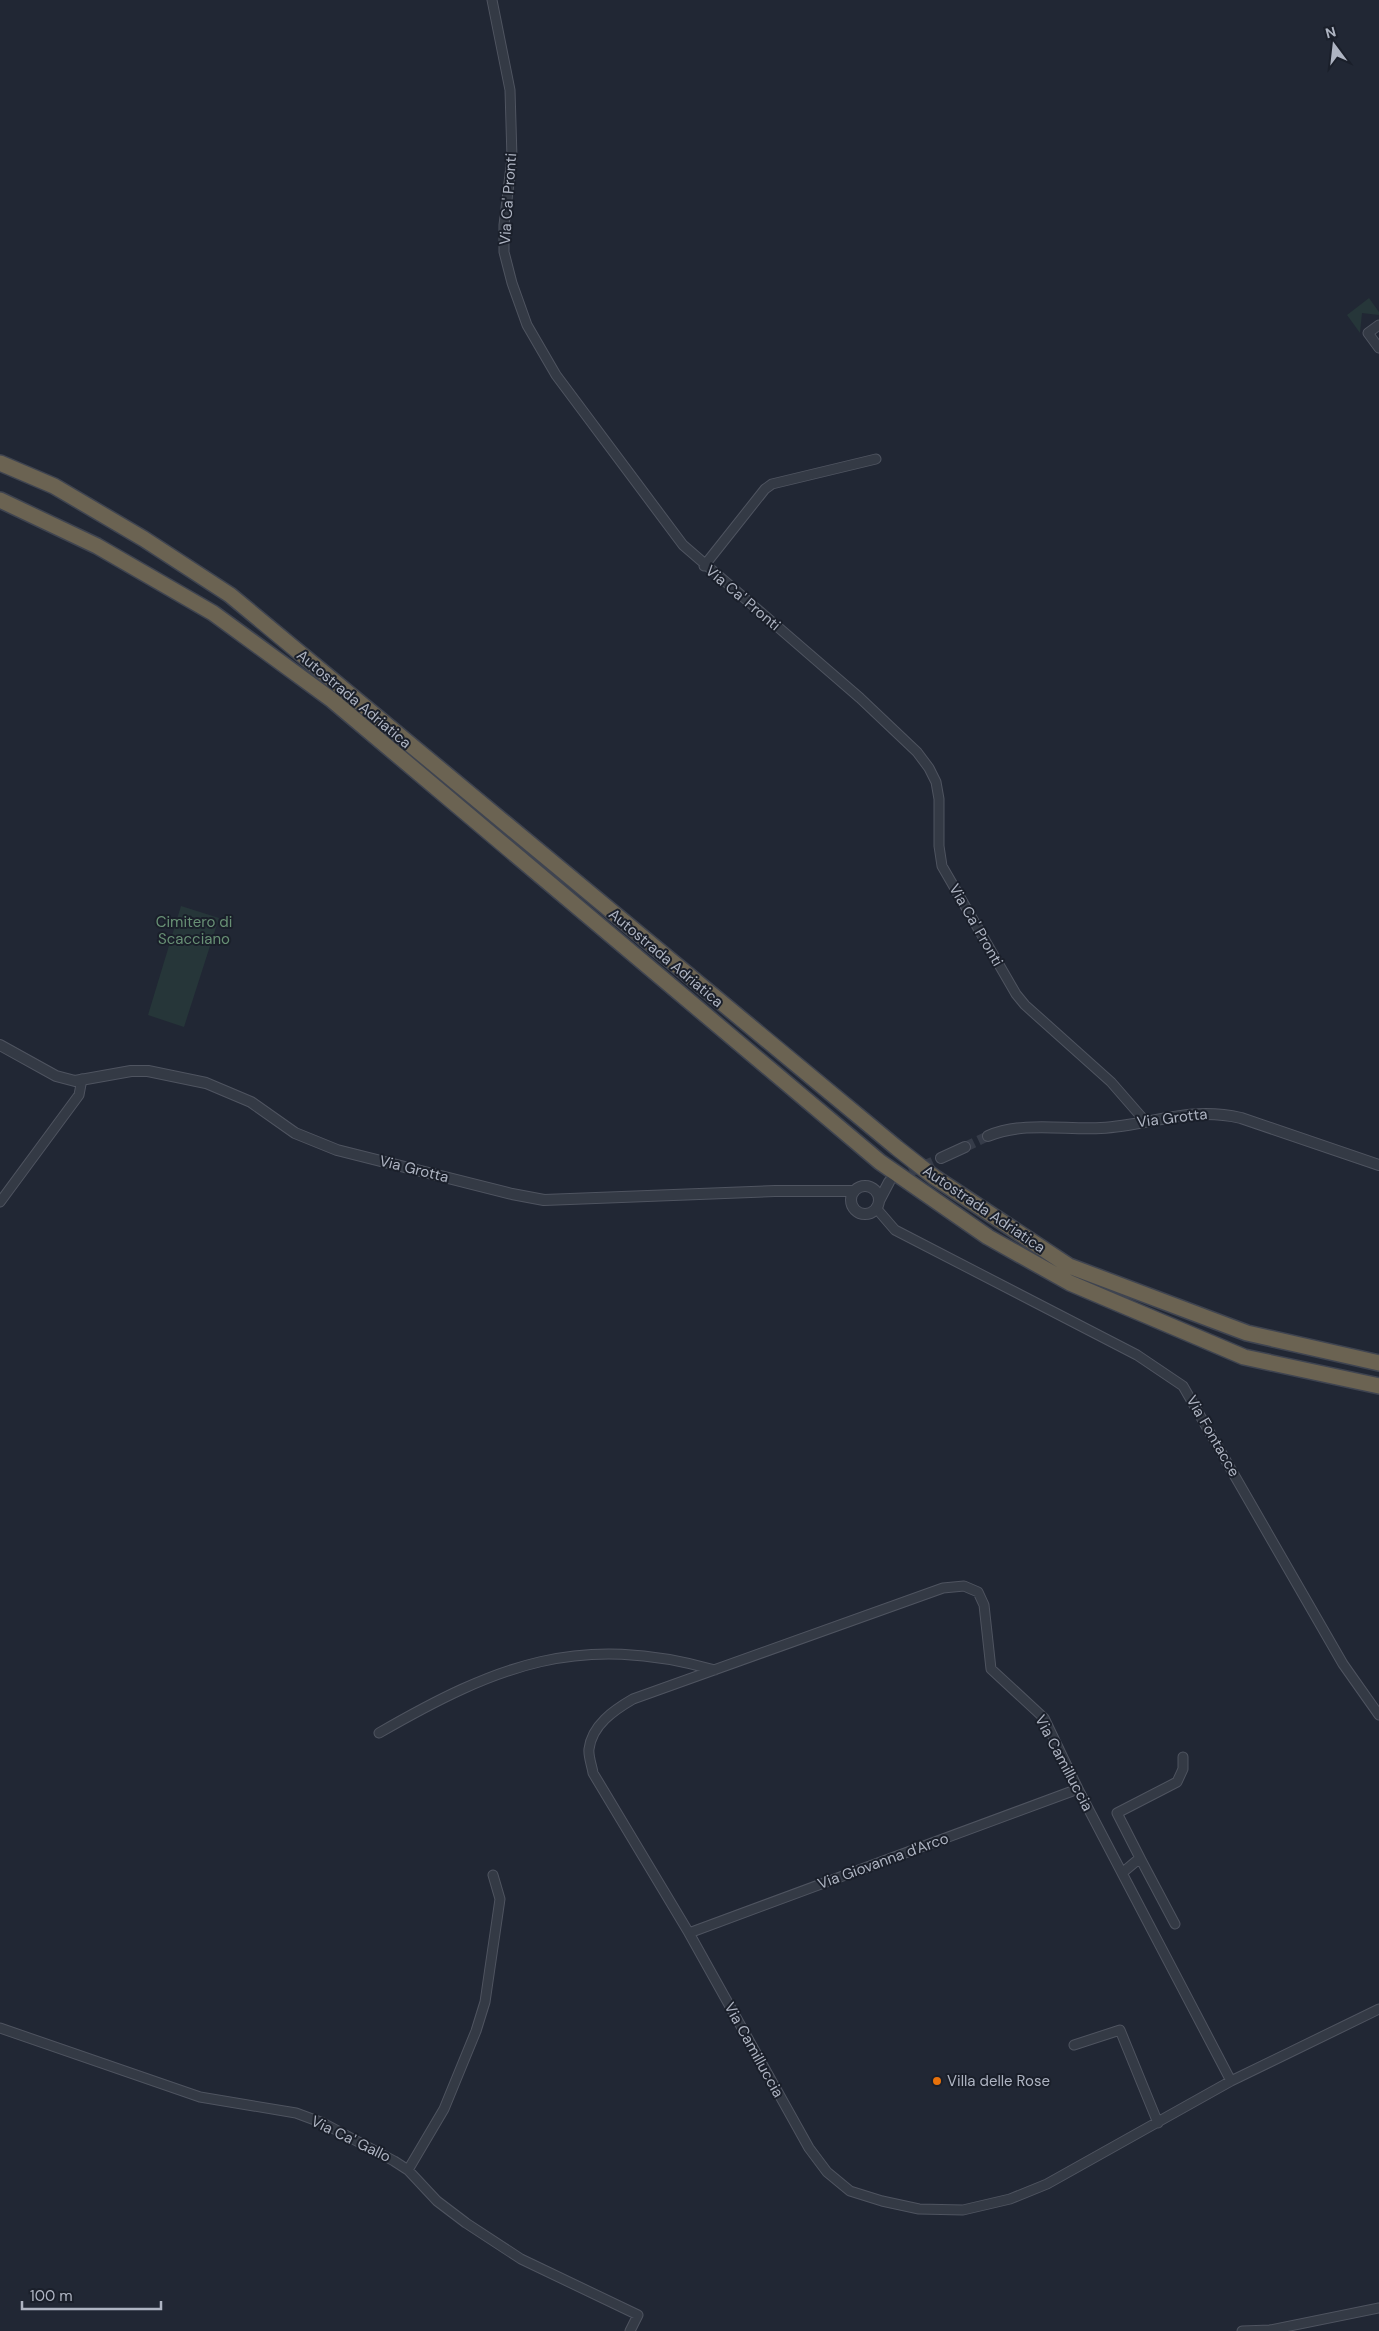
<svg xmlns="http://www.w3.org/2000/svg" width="1379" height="2331" font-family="'DM Sans',sans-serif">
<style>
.green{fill:#263639}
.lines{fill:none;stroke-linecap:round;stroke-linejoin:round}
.tertiary-tunnel{stroke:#363c49;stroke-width:10;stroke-dasharray:10 5;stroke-linecap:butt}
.minor-casing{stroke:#4f5460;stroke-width:11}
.tertiary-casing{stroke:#4f5460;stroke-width:12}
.motorway-casing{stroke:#3f4450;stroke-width:18}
.minor{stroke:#343a45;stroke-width:9}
.tertiary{stroke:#343a45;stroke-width:10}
.motorway{stroke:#6b6352;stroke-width:15}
.food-dot{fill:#e8710a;stroke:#1a1f2a;stroke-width:2}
.labels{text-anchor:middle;stroke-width:4;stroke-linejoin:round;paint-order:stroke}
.street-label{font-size:15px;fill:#aeb4c2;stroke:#1a1f2a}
.park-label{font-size:15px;fill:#689075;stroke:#1a1f2a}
.poi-label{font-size:15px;fill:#aeb4c2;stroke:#1a1f2a;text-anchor:start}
</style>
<rect width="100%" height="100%" fill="#212734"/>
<path class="green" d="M1369 298 1379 312V315L1362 313 1360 333 1347 315Z
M181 906 219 918 184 1027 148 1015Z"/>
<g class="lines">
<path class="tertiary-tunnel" d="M965 1147 988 1136
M896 1178 941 1158"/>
<defs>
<path id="minor" d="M492 0 510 90 512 158 504 225V252L512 283 527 325 556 375 683 545 860 698 917 752 929 768 936 782 939 799V846L942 866 1016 994 1025 1005 1111 1082 1145 1121
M1379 325 1368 333 1379 348
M704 566 765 489 772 484 876 459
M0 1202 79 1095 82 1079
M876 1208 895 1230 1137 1355 1183 1386 1343 1664 1379 1715
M379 1733C497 1665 579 1632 715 1670
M1140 1858 1175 1924
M1122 1873 1140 1858 1117 1813 1177 1782 1183 1769V1757
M689 1933 1078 1789
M0 2028 200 2097 296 2113 323 2123 394 2161 408 2170 437 2201 466 2223 521 2259 638 2315 630 2331
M1074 2045 1120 2030 1158 2123
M1231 2081 1078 1789 1044 1718 991 1669 984 1605 978 1592 964 1586 943 1588 633 1699C614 1710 592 1725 589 1749 588 1756 592 1766 593 1773L689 1933 809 2148 827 2172 850 2191 882 2201 919 2209 963 2210 1010 2199 1047 2184 1231 2081 1379 2009
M408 2170 444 2109 476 2031 485 2002 500 1899 493 1875
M1242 2331 1270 2330 1379 2308"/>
<path id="tertiary" d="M0 1045 56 1076 75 1081 131 1071H148L206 1083 251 1102 295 1133 337 1150 512 1194 544 1200 775 1191H854
M988 1136C1024 1121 1064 1130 1101 1128 1152 1125 1188 1106 1241 1118L1379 1165
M941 1158 965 1147
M851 1200a14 14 0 1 1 28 0a14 14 0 1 1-28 0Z
M879 1201 889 1182"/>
<path id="motorway" d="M0 463 54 486 144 539 230 595 897 1148 934 1177 1069 1266 1247 1333 1379 1363
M0 500 97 546 213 613 332 700 880 1162 988 1237 1070 1283 1244 1357 1379 1386"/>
</defs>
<use href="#minor" class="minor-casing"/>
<use href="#tertiary" class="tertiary-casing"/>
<use href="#motorway" class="motorway-casing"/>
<use href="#minor" class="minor"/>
<use href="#tertiary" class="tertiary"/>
<use href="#motorway" class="motorway"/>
</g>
<circle class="food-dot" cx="937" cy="2081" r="5"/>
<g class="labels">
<g class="street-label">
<text transform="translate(508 199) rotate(-86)" y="5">Via Ca' Pronti</text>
<text transform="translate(743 598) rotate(40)" y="5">Via Ca' Pronti</text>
<text transform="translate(354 699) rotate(40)" y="5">Autostrada Adriatica</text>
<text transform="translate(976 925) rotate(60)" y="5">Via Ca' Pronti</text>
<text transform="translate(666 958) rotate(40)" y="5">Autostrada Adriatica</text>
<text transform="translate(1172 1118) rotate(-7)" y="5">Via Grotta</text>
<text transform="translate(414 1169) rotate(14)" y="5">Via Grotta</text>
<text transform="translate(984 1209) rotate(34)" y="5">Autostrada Adriatica</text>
<text transform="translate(1213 1436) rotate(60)" y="5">Via Fontacce</text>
<text transform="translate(1064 1763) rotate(62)" y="5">Via Camilluccia</text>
<text transform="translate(883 1861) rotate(-20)" y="5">Via Giovanna d'Arco</text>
<text transform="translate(754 2050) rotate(61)" y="5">Via Camilluccia</text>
<text transform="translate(351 2139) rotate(26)" y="5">Via Ca' Gallo</text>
</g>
<g class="park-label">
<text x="194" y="927">Cimitero di<tspan x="194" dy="17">Scacciano</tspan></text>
</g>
<g class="poi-label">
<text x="947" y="2086">Villa delle Rose</text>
</g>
</g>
<g transform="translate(1334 45) rotate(345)" stroke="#1a1f2a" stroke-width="4" paint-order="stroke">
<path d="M0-4L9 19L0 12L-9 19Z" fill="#aeb4c2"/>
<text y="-8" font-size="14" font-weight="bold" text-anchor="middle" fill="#aeb4c2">N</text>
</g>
<path d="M22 2301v8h139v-8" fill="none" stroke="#aeb4c2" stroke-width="2.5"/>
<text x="30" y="2301" font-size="15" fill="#aeb4c2" stroke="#1a1f2a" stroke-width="4" paint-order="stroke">100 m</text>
</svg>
